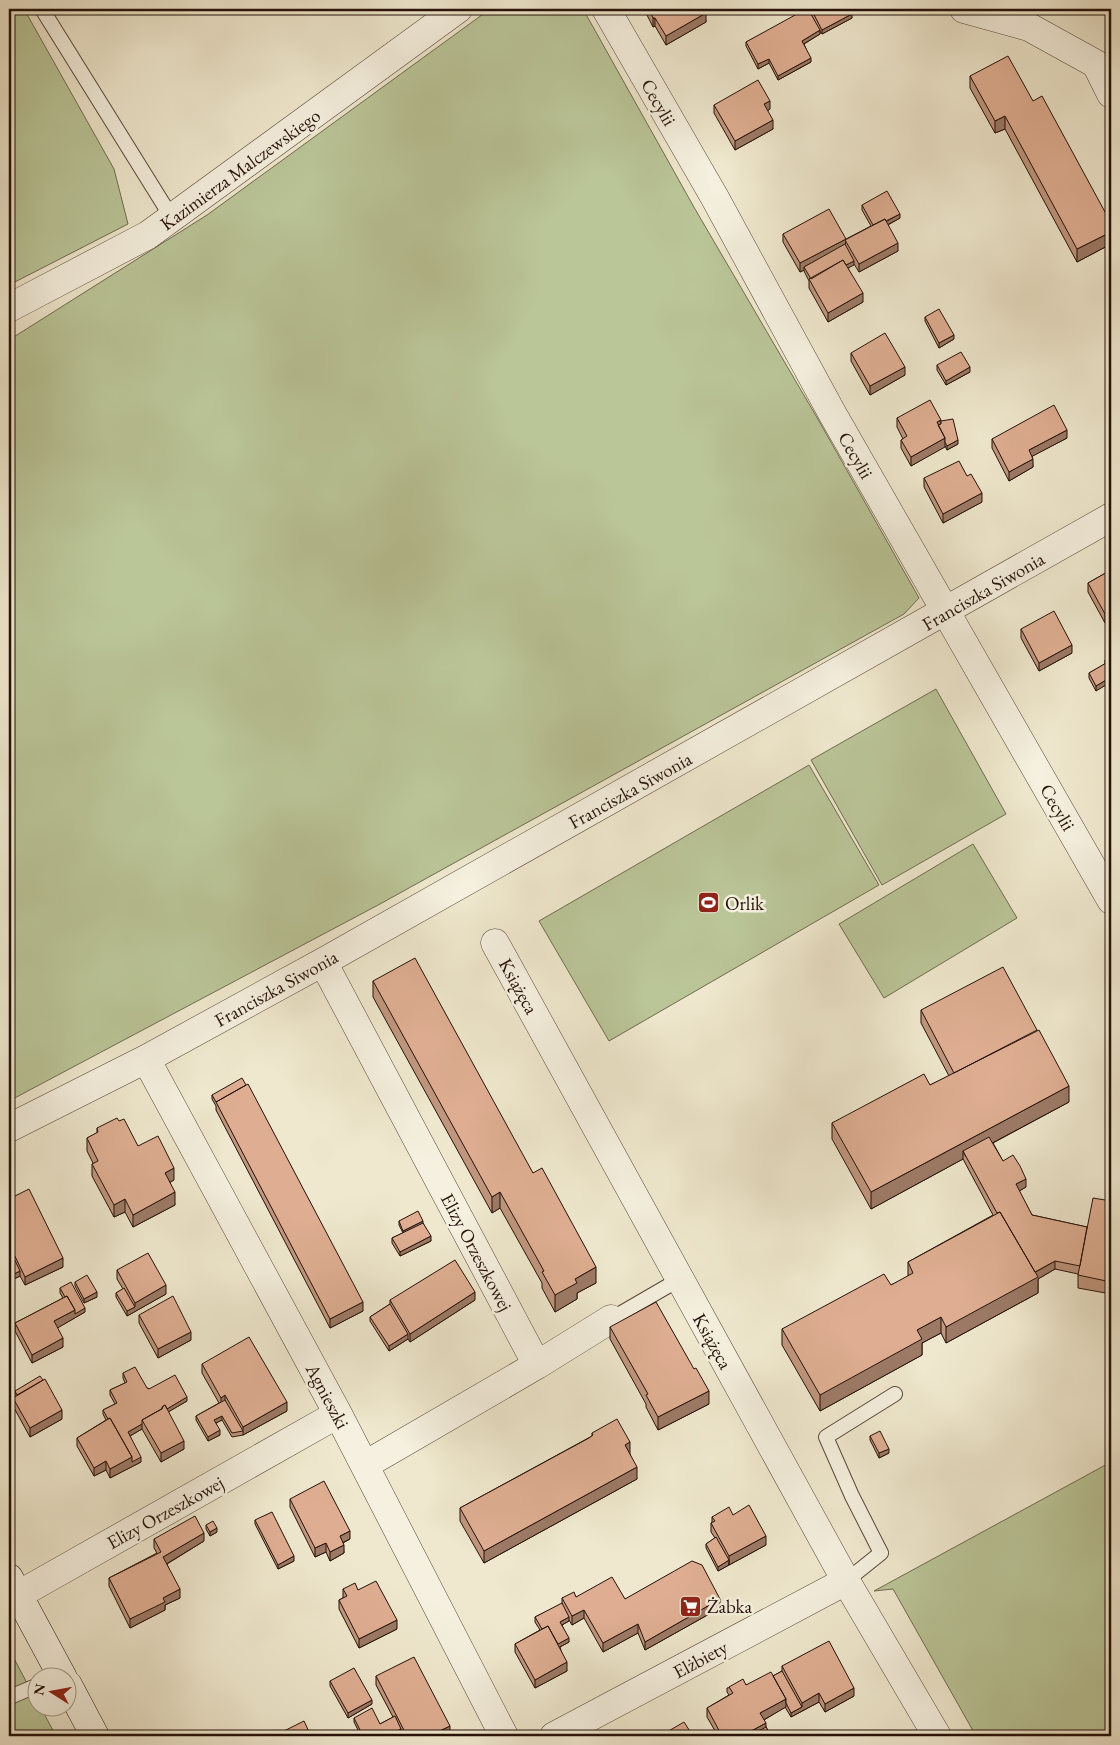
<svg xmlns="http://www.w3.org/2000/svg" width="1120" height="1745" font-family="'EB Garamond',serif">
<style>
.green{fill:#bac598;stroke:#706b50}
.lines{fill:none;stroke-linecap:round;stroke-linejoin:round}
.lane-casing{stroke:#58473a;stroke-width:16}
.street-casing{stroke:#58473a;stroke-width:29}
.secondary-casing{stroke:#251109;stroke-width:29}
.lane{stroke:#f5f0df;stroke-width:14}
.street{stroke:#f5f0df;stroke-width:28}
.secondary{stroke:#f5f0df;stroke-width:28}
.wall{fill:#c0967e;stroke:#251109}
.shaded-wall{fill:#9c7a66;stroke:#251109}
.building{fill:#dfae92;stroke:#251109}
.labels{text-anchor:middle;stroke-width:5;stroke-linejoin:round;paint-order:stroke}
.street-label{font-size:19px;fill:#251109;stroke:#f5f0df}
.poi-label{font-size:19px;fill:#251109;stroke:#f5f0df;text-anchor:start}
</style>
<rect width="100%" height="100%" fill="#efe8ce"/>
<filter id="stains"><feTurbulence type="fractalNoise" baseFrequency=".004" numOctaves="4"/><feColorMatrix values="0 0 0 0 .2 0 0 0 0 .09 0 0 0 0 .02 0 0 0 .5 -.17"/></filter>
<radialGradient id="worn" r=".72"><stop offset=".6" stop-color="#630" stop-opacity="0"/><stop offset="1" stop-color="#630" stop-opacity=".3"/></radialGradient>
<path class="green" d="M9 9H24L114 169 128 224 9 285Z
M490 9H583L695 209 819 421 919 598 904 614 380 904 9 1101V340L207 215Z
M936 689 1006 814 882 885 811 760Z
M809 765 879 885 609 1041 539 921Z
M973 844 1017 918 884 998 839 924Z
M1111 1462V1736H976L893 1589 874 1591Z
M9 1649 37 1702 38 1708H41L56 1736H9Z"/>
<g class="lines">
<defs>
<path id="lane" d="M42 9 172 218
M611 1319 680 1279
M846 1581 881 1553 852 1496 826 1437 895 1394
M10 1697 38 1685"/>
<path id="street" d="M606 9 715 198 832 413 1111 900
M964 9 1029 27 1096 64 1111 94
M9 308 148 235 458 9
M495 943 846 1581 937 1736
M323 962 537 1365 365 1465
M146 1059 338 1414 504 1736
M9 1128 146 1059 323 962 1111 517
M537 1365 611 1319
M18 1595 338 1414
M554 1736 846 1581"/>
<path id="secondary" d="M9 1578 63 1678
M68 1685 95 1736"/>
</defs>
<use href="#lane" class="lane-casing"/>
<use href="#street" class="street-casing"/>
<use href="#secondary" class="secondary-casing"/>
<use href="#lane" class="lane"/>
<use href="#street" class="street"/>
<use href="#secondary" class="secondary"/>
</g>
<path class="wall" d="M644 9H704L706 22 666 45 655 26 653 27Z
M810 9H850L852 18 822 34 820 31V34L804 44 811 62 778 80 769 63 758 69 746 46V42L810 11Z
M970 76 1033 101 1111 223V244L1077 262 1005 129 995 133 970 88Z
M714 105 770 109 767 111 773 129 735 150 714 113Z
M862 205 900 218 888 225 898 251 859 272 854 264 848 268 863 302 828 322 809 288V281L804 271V270L800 272 783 242V234L846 239 871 226 862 210Z
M925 317 954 339 939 348 925 321Z
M851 353 905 375 870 395 851 361Z
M937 365 970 372 946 385 937 370Z
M897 418 941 421 958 444 947 450 945 446 911 466 901 448V440L903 439 897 427Z
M1067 438 1032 456 1033 467 1009 481 992 448V439Z
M924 478 982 502 943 523 924 487Z
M1111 570 1105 623 1088 592V583Z
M1021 629 1072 653 1039 671 1021 638Z
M1109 658 1096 691 1089 678V673L1105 664V660Z
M373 981 533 1173 596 1283 577 1293V1299L555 1312 542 1288V1283L500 1208 492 1213 373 997Z
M921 1010 1069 1102 993 1143 1003 1161 1026 1187 1019 1191 1032 1215 1087 1227 1111 1201V1294L1078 1288V1274L1055 1269 1038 1279V1293L946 1343 941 1333 922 1343V1355L820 1411 782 1345V1329L891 1285 908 1277V1262L993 1215 963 1159 871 1209 832 1139V1123L930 1085 949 1076 921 1023Z
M212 1095 363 1311 330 1328 216 1110V1106L212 1099Z
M97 1128 138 1146 174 1180 170 1182 175 1205 133 1227 125 1212 114 1217 92 1176V1164L93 1163 87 1151V1138L97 1133Z
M9 1199 63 1267 25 1285 20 1276 12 1280 9 1272Z
M399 1221 423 1223 431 1241 400 1256 392 1243V1238L403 1233 399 1225Z
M117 1270 166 1294 127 1316 116 1297V1293L123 1289 117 1279Z
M75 1282 97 1297 84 1303 75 1286Z
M60 1288 85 1312 57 1328 63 1347 32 1363 15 1331V1323L63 1298 60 1293Z
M390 1300H475L410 1342 408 1339 389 1351 370 1321V1317L390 1304Z
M139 1315 191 1340 158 1358 139 1323Z
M610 1327 709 1404 658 1430 646 1407V1404L610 1339Z
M202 1364 287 1411 243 1435 232 1437 222 1420 216 1423 220 1435 208 1441 196 1420V1416L219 1403 202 1373Z
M123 1373 147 1388 187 1401 168 1412 184 1449 161 1462 142 1429 130 1436 141 1462 110 1478 106 1470 94 1476 77 1446V1438L106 1420 103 1414V1410L115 1404 110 1395V1390L125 1383 123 1378Z
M15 1391 62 1419 30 1437 13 1406V1398L15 1396Z
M592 1433 630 1454 637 1479 484 1563 460 1521V1508L592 1436Z
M870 1436 889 1453 879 1458 870 1440Z
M290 1499 350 1539 343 1543 344 1553 330 1561 326 1552 315 1557 290 1507Z
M733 1515 766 1545 718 1571 706 1548V1544L715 1538 711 1532V1523L712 1522V1517Z
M255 1520 294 1561 278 1569 255 1524Z
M206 1525 217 1532 210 1536 206 1529Z
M154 1539 204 1541 167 1564 180 1598 165 1605V1610L130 1628 109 1586V1578L157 1553 154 1548Z
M343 1589 358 1590 397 1629 359 1648 339 1609V1600L343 1598Z
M576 1597 625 1599 720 1608 645 1650 638 1633 603 1652 584 1618 572 1625 569 1620V1621L562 1625 569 1642 560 1647 567 1671 535 1688 515 1652V1644L540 1630 535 1622V1617L562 1604V1598Z
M782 1666 854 1696 825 1712 819 1702 791 1717 785 1707 764 1720 766 1727 771 1736H718L707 1717V1708L729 1695 727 1692V1688L746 1685 773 1676 782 1671Z
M376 1676 450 1734 446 1736H403L401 1733 395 1736H361L354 1722V1718L380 1724 393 1717 376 1685Z
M330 1681 372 1704 348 1718 330 1686Z"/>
<path class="shaded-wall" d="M706 13V22L666 45V36Z
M852 14V18L822 34V30Z
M653 18H655V26L653 27Z
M820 30V34L802 45V41Z
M811 58V62L778 80V76Z
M769 59V63L758 69V64Z
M770 101V109L764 113V104Z
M1005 116V129L995 133V121Z
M773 120V129L735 150V141Z
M900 214V218L874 232V228Z
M1111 232V244L1077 262V249Z
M846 239 845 248 804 267V270L800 272V263Z
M898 243V251L859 272V264Z
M854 261V265L844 270V266Z
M863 293V302L828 322V313Z
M954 335V339L939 348V343Z
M905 367V375L870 395V386Z
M970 367V372L946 385V381Z
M941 420V428L937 426V422Z
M1067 430V438L1029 458V450Z
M945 438V447L911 466V457Z
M958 440V444L947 450V446Z
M1033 459V467L1009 481V472Z
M982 493V502L943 523V514Z
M1111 611V619L1105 623V614Z
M1072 645V653L1039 671V663Z
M1111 677V682L1096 691V686Z
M1069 1086V1102L966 1157 963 1151V1159L871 1209V1192Z
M174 1168V1180L165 1185V1173Z
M1026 1179V1187L1016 1193V1184Z
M175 1192V1205L133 1227V1215Z
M500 1192V1208L492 1213V1197Z
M125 1199V1212L114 1217V1205Z
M423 1221V1225L403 1235V1231Z
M431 1236V1241L400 1256V1252Z
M63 1258V1267L25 1285V1277Z
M1055 1261V1269L1038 1279V1293L946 1343V1327L1032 1274Z
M596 1267V1283L577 1293V1299L555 1312V1295L575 1279Z
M20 1271V1276L12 1280V1275Z
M166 1285V1294L127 1316V1311L135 1307V1303Z
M97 1292V1297L84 1303V1299Z
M475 1292V1300L410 1342V1334Z
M363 1302V1311L330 1328V1319Z
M85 1308V1312L54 1330V1321L75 1310Z
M941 1317V1333L922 1343V1355L820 1411V1395L917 1330Z
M191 1332V1340L158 1358V1349Z
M408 1334V1339L389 1351V1346Z
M63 1338V1347L32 1363V1355Z
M709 1391V1404L658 1430V1417Z
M225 1395V1404L221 1406V1398Z
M187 1397V1401L163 1415V1411Z
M287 1402V1411L243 1435V1427Z
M62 1410V1419L30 1437V1428Z
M222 1416V1420L214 1424V1420Z
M142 1424V1429L128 1437V1432Z
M220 1430V1435L208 1441V1437Z
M184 1441V1449L161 1462V1453Z
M630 1442V1455L625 1445Z
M889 1449V1453L879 1458V1453Z
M132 1457H141V1462L110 1478V1469Z
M106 1461V1470L94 1476V1468Z
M637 1467V1479L484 1563V1551Z
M217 1528V1532L210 1536V1532Z
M350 1531V1539L340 1544V1536Z
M204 1533V1541L163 1566V1557Z
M766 1536V1545L729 1565V1556Z
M326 1543V1552L315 1557V1548Z
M344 1545V1553L330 1561V1552Z
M294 1556V1561L278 1569V1565Z
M729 1560V1565L718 1571V1567Z
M180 1589V1598L165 1605V1610L130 1628V1619L163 1598Z
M720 1599V1608L645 1650V1642Z
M584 1610V1618L572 1625V1616Z
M569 1617V1621L560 1626V1622Z
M397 1620V1629L359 1648V1639Z
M638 1624V1633L603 1652V1643Z
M569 1638V1642L556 1649V1645Z
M567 1662V1671L535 1688V1680Z
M854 1688V1696L825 1712V1704Z
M819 1693V1702L791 1717V1713L802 1707V1703Z
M786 1699V1707L760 1722V1713Z
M372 1700V1704L348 1718V1713Z
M766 1723V1731L757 1736H742Z
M450 1726V1734L446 1736H429Z
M401 1729V1733L395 1736H387Z"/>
<path class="building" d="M649 9H704L706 13 666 36 655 18H653Z
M806 9H808L820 30 802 41 811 58 778 76 769 59 758 64 746 42Z
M811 9H850L852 14 822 30Z
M1008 56 1033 101 1042 96 1111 223V232L1077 249 1005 116 995 121 970 76Z
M758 80 770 101 764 104 773 120 735 141 714 105Z
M887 191 900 214 886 221 885 219 873 225 862 205Z
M829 209 846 239 800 263 783 234Z
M885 219 898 243 859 264 845 240Z
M845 244 854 261 846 265 843 260 811 279 804 267Z
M843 260 863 293 828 313 809 279Z
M939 309 954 335 939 343 925 317Z
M885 333 905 367 870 386 851 353Z
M961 352 970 367 946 381 937 365Z
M930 400 941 420 937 422 945 438 911 457 901 440 907 436 897 418Z
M1054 405 1067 430 1029 450 1033 459 1009 472 992 439Z
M953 419 958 440 947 446 945 442V438L938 425 941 424V421Z
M959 461 967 476 971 474 982 493 943 514 924 478Z
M1111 570V611L1105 614 1088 583Z
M1054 611 1072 645 1039 663 1021 629Z
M1109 658 1111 662V677L1096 686 1089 673 1106 663 1105 660Z
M415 958 533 1173 542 1168 596 1267 575 1279 577 1283 555 1295 542 1272 544 1271 500 1192 492 1197 373 981Z
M1003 967 1037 1030 954 1073 921 1010Z
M1039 1030 1069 1086 871 1192 832 1123 924 1074 930 1085Z
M242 1078 246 1085 216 1102 212 1095Z
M248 1084 363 1302 330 1319 216 1102Z
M117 1118 119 1121 124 1119 138 1146 158 1136 174 1168 165 1173 175 1192 133 1215 125 1199 114 1205 92 1164 98 1161 87 1138 98 1132 97 1128Z
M989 1137 1003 1161 1013 1155 1020 1166 1026 1179 1016 1184 1032 1215 1087 1227 1080 1266 1055 1261 1035 1272 1000 1212 997 1213 963 1151Z
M29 1189 63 1258 25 1277 9 1244V1199Z
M1093 1198 1111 1201V1282L1078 1275Z
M418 1211 423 1221 403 1231 399 1221Z
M1000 1212 1038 1277 946 1327 941 1317 917 1330 922 1339 820 1395 782 1329 884 1274 891 1285 913 1273 908 1262Z
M423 1223 431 1236 400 1252 392 1238Z
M9 1248 20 1271 12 1275 9 1268Z
M148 1253 166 1285 135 1303 117 1270Z
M455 1260 475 1292 410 1334 390 1300Z
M87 1275 97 1292 84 1299 75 1282Z
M71 1282 85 1308 75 1314V1310L67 1296 65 1297 60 1288Z
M124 1288 135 1307 127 1311 116 1293Z
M67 1296 75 1310 54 1321 63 1338 32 1355 15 1323Z
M173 1296 191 1332 158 1349 139 1315Z
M656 1302 694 1369 696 1368 709 1391 658 1417 646 1395 648 1394 610 1327Z
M390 1304 408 1334 389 1346 370 1317Z
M249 1337 287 1402 243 1427 225 1395 221 1398 202 1364Z
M135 1367 147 1388 149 1389 175 1375 187 1397 167 1409 165 1405 162 1407V1409L142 1420V1424L128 1432 141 1457 132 1462V1457L110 1418 108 1419 103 1410 117 1403 110 1390 127 1382 123 1373Z
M40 1376 43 1380 17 1395 15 1391Z
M45 1379 62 1410 30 1428 13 1398Z
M225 1400 243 1431 232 1433 222 1416 214 1420 220 1430 208 1437 196 1416Z
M165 1405 184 1441 161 1453 142 1420 163 1408 162 1407Z
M110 1418 132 1457 110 1469 106 1461 94 1468 77 1438Z
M617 1419 630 1442 625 1445 637 1467 484 1551 460 1508 589 1438 593 1435 592 1433Z
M880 1431 889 1449 879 1453 870 1436Z
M324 1481 350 1531 340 1536 344 1545 330 1552 326 1543 315 1548 290 1499Z
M749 1505 766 1536 729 1556 711 1523 715 1521 712 1517 729 1507 733 1515Z
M272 1512 294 1556 278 1565 255 1520Z
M195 1516 204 1533 163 1557 180 1589 163 1598 165 1602 130 1619 109 1578 161 1552 154 1539Z
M213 1521 217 1528 210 1532 206 1525Z
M716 1537 729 1560 718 1567 706 1544Z
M692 1561 702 1565 720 1599 645 1642 638 1624 603 1643 584 1610 572 1616 562 1598 574 1592 576 1597 612 1577 625 1599Z
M376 1581 397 1620 359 1639 339 1600 347 1596 343 1589 355 1583 358 1590Z
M562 1603 569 1617 560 1622 569 1638 558 1644 548 1626 542 1629 535 1617Z
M548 1626 567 1662 535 1680 515 1644Z
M829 1641 854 1688 825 1704 819 1693 802 1703 782 1666Z
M414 1657 450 1726 429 1736H407L376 1676Z
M354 1668 372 1700 348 1713 330 1681Z
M782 1671 802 1707 791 1713 786 1703V1699L773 1676Z
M771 1672 786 1699 760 1713 766 1723 742 1736H722L707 1708 733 1693 729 1687 743 1679 746 1685Z
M372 1708 380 1724 395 1716 401 1729 387 1736H363L354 1718Z
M304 1721 311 1736H285L282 1732Z
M684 1722 693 1736H660Z
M766 1727 771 1736H750Z"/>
<defs>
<symbol id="stadium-square" viewBox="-11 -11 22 22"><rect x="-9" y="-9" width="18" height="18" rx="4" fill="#8f2418" stroke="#f5f0df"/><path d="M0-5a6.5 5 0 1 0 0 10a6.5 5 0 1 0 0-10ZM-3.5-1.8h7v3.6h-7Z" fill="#fff"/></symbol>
<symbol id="supermarket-square" viewBox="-11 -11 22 22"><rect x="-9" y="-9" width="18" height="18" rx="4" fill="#8f2418" stroke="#f5f0df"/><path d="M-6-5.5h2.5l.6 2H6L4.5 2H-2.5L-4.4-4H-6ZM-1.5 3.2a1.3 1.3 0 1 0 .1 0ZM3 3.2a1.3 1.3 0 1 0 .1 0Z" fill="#fff"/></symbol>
</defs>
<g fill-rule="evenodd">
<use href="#stadium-square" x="696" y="890" width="25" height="25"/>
<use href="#supermarket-square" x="678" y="1594" width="25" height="25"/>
</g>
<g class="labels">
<g class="street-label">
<text transform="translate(659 102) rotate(60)" y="7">Cecylii</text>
<text transform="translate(240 169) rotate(-36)" y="7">Kazimierza Malczewskiego</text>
<text transform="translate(856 455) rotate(60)" y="7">Cecylii</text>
<text transform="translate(983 591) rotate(-30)" y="7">Franciszka Siwonia</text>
<text transform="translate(630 790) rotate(-29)" y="7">Franciszka Siwonia</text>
<text transform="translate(1058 807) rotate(60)" y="7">Cecylii</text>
<text transform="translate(519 986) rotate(61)" y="7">Książęca</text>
<text transform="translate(276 988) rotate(-29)" y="7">Franciszka Siwonia</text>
<text transform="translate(477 1252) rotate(62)" y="7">Elizy Orzeszkowej</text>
<text transform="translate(713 1341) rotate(61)" y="7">Książęca</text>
<text transform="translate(328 1396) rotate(62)" y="7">Agnieszki</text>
<text transform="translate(165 1512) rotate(-29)" y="7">Elizy Orzeszkowej</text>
<text transform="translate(700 1659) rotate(-28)" y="7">Elżbiety</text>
</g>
<g class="poi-label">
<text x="725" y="910">Orlik</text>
<text x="707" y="1613">Żabka</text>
</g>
</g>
<rect width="1120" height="1745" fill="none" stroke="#efe8ce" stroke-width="30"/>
<rect x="10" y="10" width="1100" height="1725" fill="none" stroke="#251109" stroke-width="2.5"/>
<rect x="15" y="15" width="1090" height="1715" fill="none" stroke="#251109"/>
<g transform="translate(52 1692) rotate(281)"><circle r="24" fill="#f5f0df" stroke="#a29789"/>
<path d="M0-4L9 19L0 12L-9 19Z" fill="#8f2418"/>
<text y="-8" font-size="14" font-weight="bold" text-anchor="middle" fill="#251109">N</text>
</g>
<rect width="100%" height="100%" filter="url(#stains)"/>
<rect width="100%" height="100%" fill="url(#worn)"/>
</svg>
